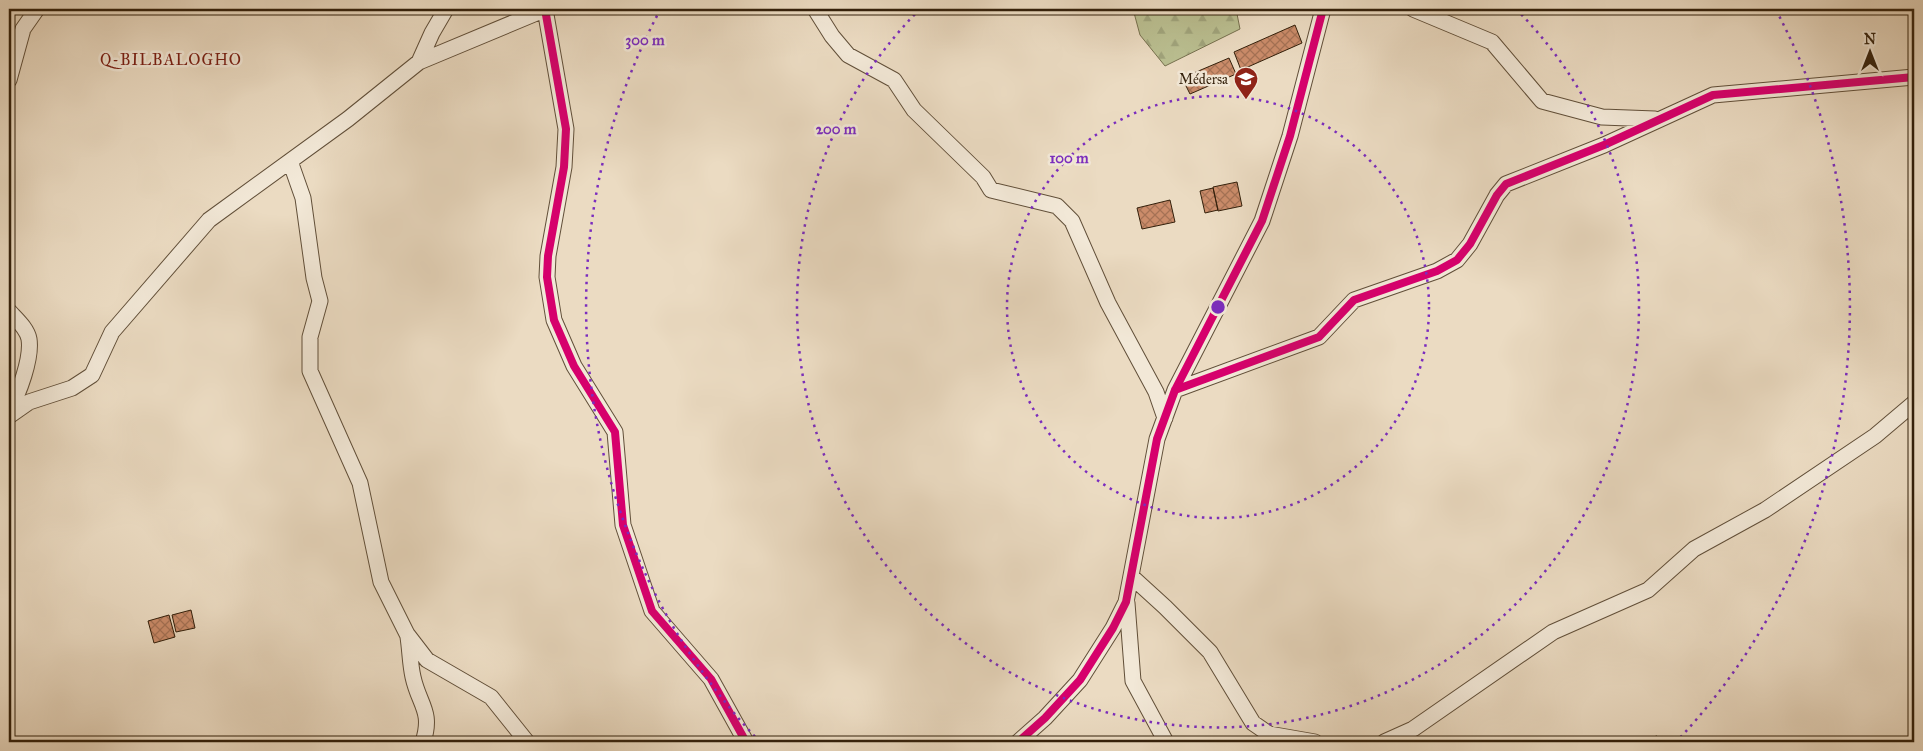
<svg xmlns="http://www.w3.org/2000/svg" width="1923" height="751" font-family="'IM FELL Great Primer',serif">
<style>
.forest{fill:url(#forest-firs);stroke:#76704e}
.building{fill:url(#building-cross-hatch);stroke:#33200b}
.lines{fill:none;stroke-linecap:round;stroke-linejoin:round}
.minor-casing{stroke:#614f39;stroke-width:17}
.minor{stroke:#f2e8d7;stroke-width:15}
.cycleway-casing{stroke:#f2e8d7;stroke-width:11}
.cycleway{stroke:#d6006c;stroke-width:8}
.ring{fill:none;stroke:#7b2cbf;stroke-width:2.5;stroke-dasharray:2.5 5}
.labels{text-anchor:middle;stroke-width:5;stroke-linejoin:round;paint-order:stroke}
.poi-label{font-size:14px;fill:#33200b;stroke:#f2e8d7;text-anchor:end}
.quarter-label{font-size:16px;letter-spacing:1px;fill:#7a1f14;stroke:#f2e8d7}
.centre{fill:#7b2cbf;stroke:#f2e8d7;stroke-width:2.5}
.ring-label{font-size:15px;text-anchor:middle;font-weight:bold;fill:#7b2cbf;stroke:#f2e8d7;stroke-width:5;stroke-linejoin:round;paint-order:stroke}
</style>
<defs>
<pattern id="forest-firs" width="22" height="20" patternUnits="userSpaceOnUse" patternTransform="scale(1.25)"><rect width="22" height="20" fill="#babf91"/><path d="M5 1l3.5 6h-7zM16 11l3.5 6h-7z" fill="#a0a47c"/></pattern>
<pattern id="building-cross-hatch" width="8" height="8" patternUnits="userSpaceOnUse" patternTransform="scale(1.25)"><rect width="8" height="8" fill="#cb8c6a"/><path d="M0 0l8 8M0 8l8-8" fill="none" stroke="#a57255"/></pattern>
</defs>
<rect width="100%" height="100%" fill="#ebdbc2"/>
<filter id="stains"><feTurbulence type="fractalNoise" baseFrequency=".004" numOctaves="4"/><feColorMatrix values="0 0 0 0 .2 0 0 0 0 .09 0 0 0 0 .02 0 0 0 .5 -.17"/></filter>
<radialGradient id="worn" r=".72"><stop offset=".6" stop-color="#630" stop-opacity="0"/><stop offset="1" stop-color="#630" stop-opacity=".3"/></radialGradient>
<path class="forest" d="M1133 9H1236L1240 29 1165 66 1140 35Z"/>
<path class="building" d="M1295 25 1302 43 1241 70 1234 52Z
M1229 58 1236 74 1190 94 1182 78Z
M1237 182 1242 206 1218 211 1213 187Z
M1213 188 1218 210 1205 213 1200 191Z
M1170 200 1175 222 1142 229 1137 208Z
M191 610 195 628 176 632 172 615Z
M169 615 175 637 154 643 148 621Z
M1657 736 1658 742H1633Z"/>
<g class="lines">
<defs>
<path id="minor" d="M545 9 566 129 564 167 548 256 547 277 554 320 574 366 615 432 623 525 652 611 711 679 746 742
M815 9 832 36 848 55 894 80 914 110 983 177 991 190 1057 206 1072 221 1108 303 1156 392 1165 418
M1413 9 1492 42 1542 101 1602 117 1655 119
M419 62 546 9
M9 80 23 29 37 9
M290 161 303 198 314 278 320 301 310 337V371L360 483 381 582 407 634 427 660 491 697 527 742
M9 311C16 319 27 328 29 339 32 358 19 394 9 410
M1175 390 1319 337 1354 300 1437 271 1457 260 1470 244 1497 195 1506 184 1604 145 1713 95 1914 77
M9 416 29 402 72 388 92 375 112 332 209 220 348 119 419 62 432 33 446 9
M1131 576 1165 607 1210 652 1253 723 1269 734 1315 742
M1127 603 1133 681 1166 742
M408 637C410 650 410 664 413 677 419 705 433 711 423 742
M1018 742 1045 718 1080 680 1113 628 1126 602 1157 439 1175 390 1262 221 1290 136 1323 9
M1384 742 1413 729 1553 632 1648 590 1694 549 1765 510 1875 436 1914 403"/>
</defs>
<use href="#minor" class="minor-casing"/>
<use href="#minor" class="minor"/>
<defs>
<path id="cycleway" d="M545 9 566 129 564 167 548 256 547 277 554 320 574 366 615 432 623 525 652 611 711 679 746 742
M1175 390 1319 337 1354 300 1437 271 1457 260 1470 244 1497 195 1506 184 1604 145 1713 95 1914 77
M1018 742 1045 718 1080 680 1113 628 1126 602 1157 439 1175 390 1262 221 1290 136 1323 9"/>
</defs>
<use href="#cycleway" class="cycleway-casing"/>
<use href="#cycleway" class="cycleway"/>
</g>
<g class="ring">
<circle cx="1218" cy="307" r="211"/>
<path d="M1516 9A421 421 0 1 1 920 9"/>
<path d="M760 742A632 632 0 0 1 660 10M1776 10A632 632 0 0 1 1676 742"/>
</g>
<defs>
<symbol id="school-pin" viewBox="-11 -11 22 30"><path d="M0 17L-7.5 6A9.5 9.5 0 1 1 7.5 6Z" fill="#8f2418" stroke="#f2e8d7"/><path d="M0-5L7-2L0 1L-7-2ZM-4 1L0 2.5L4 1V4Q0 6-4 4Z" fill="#fff"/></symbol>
</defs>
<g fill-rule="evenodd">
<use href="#school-pin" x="1232" y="65" width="28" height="38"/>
</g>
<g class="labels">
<g class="poi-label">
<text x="1228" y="84">Médersa</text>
</g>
<g class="quarter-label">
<text x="171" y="65">Q-BILBALOGHO</text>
</g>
</g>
<circle cx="1218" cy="307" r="8" class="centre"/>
<g class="ring-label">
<text x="645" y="45">300 m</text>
<text x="836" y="134">200 m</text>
<text x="1069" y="163">100 m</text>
</g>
<rect width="1923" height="751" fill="none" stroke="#ebdbc2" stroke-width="30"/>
<rect x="10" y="10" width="1903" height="731" fill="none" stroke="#33200b" stroke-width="2.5"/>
<rect x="15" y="15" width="1893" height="721" fill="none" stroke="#33200b"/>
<g transform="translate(1870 52)" stroke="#f2e8d7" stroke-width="4" paint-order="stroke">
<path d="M0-4L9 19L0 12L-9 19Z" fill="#33200b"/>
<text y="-8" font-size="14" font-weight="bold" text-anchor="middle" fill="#33200b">N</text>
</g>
<rect width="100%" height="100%" filter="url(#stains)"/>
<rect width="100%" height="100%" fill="url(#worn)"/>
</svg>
